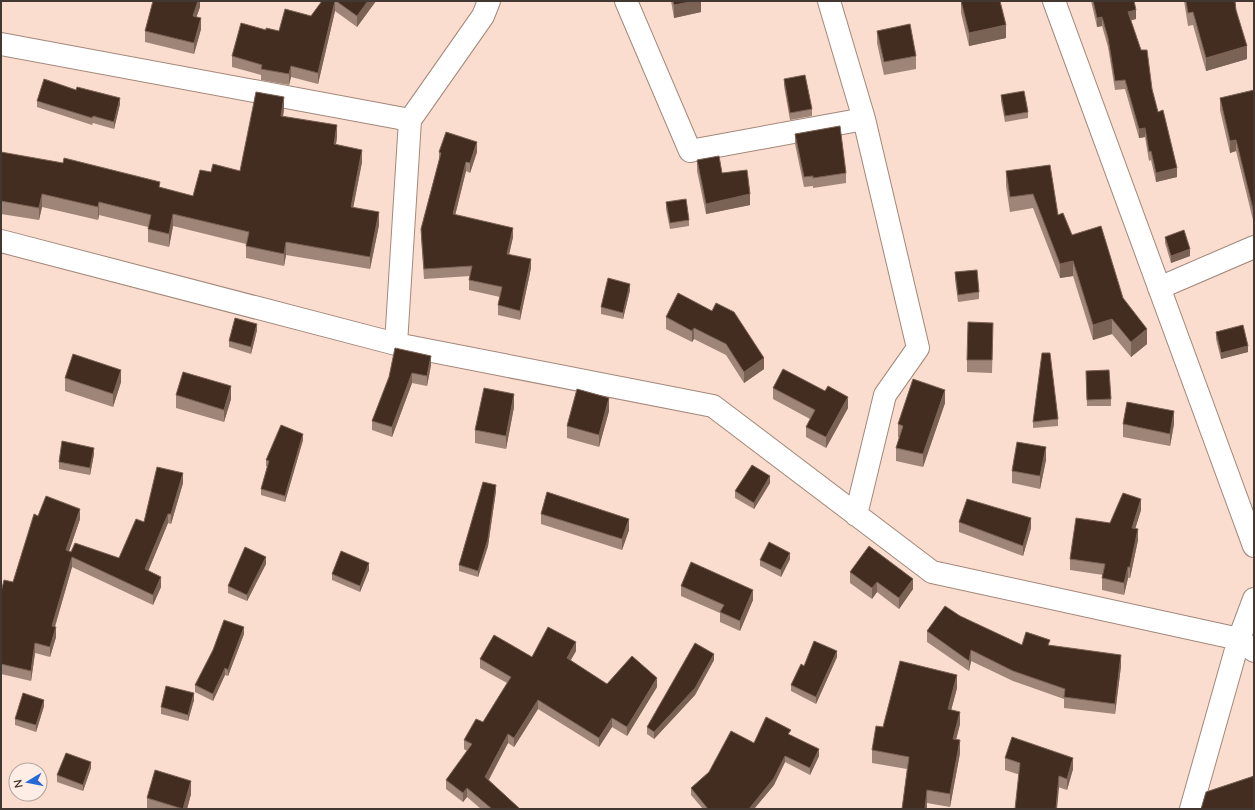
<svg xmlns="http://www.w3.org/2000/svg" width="1255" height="810" font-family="Lato,sans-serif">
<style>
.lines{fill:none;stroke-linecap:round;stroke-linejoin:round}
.minor-casing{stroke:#a2887a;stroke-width:24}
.minor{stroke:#fff;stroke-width:22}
.wall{fill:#9e8578}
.shaded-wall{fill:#7a6255}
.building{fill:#432d21;stroke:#7a6255}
</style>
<rect width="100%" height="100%" fill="#faddce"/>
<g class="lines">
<defs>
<path id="minor" d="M626 1 690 151 864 119
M829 1 864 119 918 348 885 395 856 515
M1054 1 1254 546
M1 44 410 120 396 344
M410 120 483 16 489 1
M1 241 396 344 713 406 932 572 1239 639 1254 651
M1159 288 1254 247
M1191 809 1239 639 1254 599"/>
</defs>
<use href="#minor" class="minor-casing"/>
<use href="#minor" class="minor"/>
</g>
<path class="wall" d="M200 1V7L196 17 201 29 194 54 145 42V31Z
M322 1H376L357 27 335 11 318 84 291 77 289 85 261 80V75L232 67V56L266 30 279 31 311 16Z
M671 1H701V12L674 18Z
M961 1 1006 38 969 46 961 13Z
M1091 1H1134L1136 19 1131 20 1152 89 1158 112 1177 177 1156 182 1151 160 1149 161 1145 137 1139 138 1125 89 1115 90 1108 47 1102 26 1097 27Z
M1184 1H1235L1236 10 1247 59 1206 71 1193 25 1188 26Z
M877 31 916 56V69L884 75 877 43Z
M784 79 812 109V116L790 120 784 86Z
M1254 90V224L1236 151 1230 153 1220 110V98Z
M1001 95 1028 112V118L1005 122 1001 101Z
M37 101 120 104 114 129 93 123 92 125 37 107Z
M284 109 283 117 337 137 336 144 362 162 353 207 379 225 370 269 286 255 284 266 246 258V244L173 226 169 247 148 242V227L99 215 98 220 42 207 39 220 1 214V152L160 188 193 196 211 172 240 171Z
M795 134 846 173V183L813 188V186L804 187 795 144Z
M439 152H477L470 173 466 171 455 215 513 237 509 254 531 268 520 320 498 315V305L500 297 469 290V280L470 276 424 279 421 238V229L439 160Z
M697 160 722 173 750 205 706 214 697 171Z
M1006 171 1058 215 1072 235 1123 298 1147 344 1131 357 1112 334 1093 340 1073 276 1060 278 1033 208 1010 212 1006 186Z
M666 202 689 220V226L670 229 666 209Z
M1165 237 1190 256 1171 263 1165 243Z
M955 272 979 292V299L958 302 955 279Z
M630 290 623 319 601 314V307Z
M712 311 764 369 744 383 726 355 694 339 692 342 666 329V317Z
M257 330 251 354 229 347V341Z
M1216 332 1248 352 1221 359 1216 339Z
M993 336 992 373 967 372V360Z
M431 365 427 386 412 383 392 437 372 430V421L389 377Z
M65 378 121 382 113 407 65 391Z
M1086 378 1111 399V406H1087Z
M773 388 848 408 826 448 806 437V427L810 419 773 399Z
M176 395 231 399 224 422 176 408Z
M945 403 923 467 896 461V448L899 438 898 437V424Z
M514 407 506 449 475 443V430Z
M609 411 599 447 567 438V426Z
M1058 419V426L1033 428V422Z
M1123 424H1174L1170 446 1123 437Z
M303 440 285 502 261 495V489L267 467 266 466V460Z
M94 454 90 475 59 469V462Z
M1046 460 1040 489 1012 483V471Z
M183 483 171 524 168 523 148 571 161 587 153 605 72 567 55 627 56 637 50 657 35 653 31 681 1 674V592L13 582 38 516 80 519 69 551 119 558 144 522Z
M770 483 754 509 735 498V491Z
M496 491 488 546 478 577 459 571V565Z
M1141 510 1135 529 1138 540 1130 578H1128L1124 595 1102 590V578L1103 575 1070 570V559L1110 523Z
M541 514 629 530 622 550 541 524Z
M959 522 1031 528 1023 556 959 532Z
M790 559 781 577 760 566V560Z
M266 564 247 601 228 593V586Z
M369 570 360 592 332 580V574Z
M850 572 913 589 899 609 877 592 872 599 850 583Z
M681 586 753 600 740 631 720 622V613L681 596Z
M960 616 1022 645 1050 646 1121 666 1115 714 1064 708V699L1013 681 971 661 969 671 927 642V631Z
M244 634 228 676 225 675 213 701 195 692V685Z
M576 651 570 660 607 684 657 687 627 736 612 727 599 747 538 709 514 747 508 743 489 780 520 809H481L467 797 463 802 446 789V780L467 751 464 749V740L483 722 507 683 480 668V659L532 657Z
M837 657 816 704 791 691V685L804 666Z
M714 660 695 695 654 739 647 734V727Z
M957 688 951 710 960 724 956 739 960 753 950 807 927 803V809H902L907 769 872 763V750L883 727Z
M194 700 188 721 161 714V707Z
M44 706 36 732 15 725V719Z
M791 735 819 756 810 775 785 762 774 785 754 809H703L691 795V788L754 743Z
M1005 758 1073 769 1067 790 1005 770Z
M91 768 83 791 57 782V775Z
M191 794 187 809H147V798Z"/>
<path class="shaded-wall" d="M198 1H200V7L193 27V16Z
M335 1V11L318 84V73Z
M368 1H376L357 27V16Z
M695 1H701V12L674 18V5Z
M1136 10V19L1128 21V12Z
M1102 17V26L1097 27V18Z
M201 18V29L194 54V43Z
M1006 25V38L969 46V33Z
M1247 46V59L1206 71V58Z
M291 66V77L289 85V74Z
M284 97V109L281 129V116Z
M120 98V104L114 129V122Z
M337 125V137L334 157V144Z
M1145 128V137L1139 138V129Z
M1236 140V151L1230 153V141Z
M477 142V152L470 173V163Z
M362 150V162L351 219V207Z
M466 162V171L453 224V214Z
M1177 168V177L1156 182V173Z
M42 194V207L39 220V208Z
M750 194V205L706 214V204Z
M99 202V215L98 220V207Z
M379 212V225L370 269V257Z
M173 214V226L169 247V234Z
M513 228V237L507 264V254Z
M286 242V255L284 266V254Z
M1190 249V256L1171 263V256Z
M531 259V268L520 320V311Z
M1073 261V276L1060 278V264Z
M630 284V290L623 319V313Z
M1112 319V334L1093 340V325Z
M257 324V330L251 354V347Z
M694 328V339L692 342V331Z
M1147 329V344L1131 357V342Z
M1248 346V352L1221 359V353Z
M431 356V365L427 386V376Z
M764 358V369L744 383V372Z
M121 370V382L113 407V394Z
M412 373V383L392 437V427Z
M231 386V399L224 422V410Z
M945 390V403L923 467V454Z
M514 394V407L506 449V436Z
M848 397V408L826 448V437Z
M609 398V411L599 447V435Z
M1174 411V424L1170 446V434Z
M303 434V440L285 502V496Z
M1046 447V460L1040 489V476Z
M94 448V454L90 475V468Z
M183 473V483L171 524V514Z
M770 476V483L754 509V503Z
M496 485V491L488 546 478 577V571Z
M1141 499V510L1132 539V528Z
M80 509V519L66 560V550Z
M168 514V523L145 579V569Z
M1031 518V528L1023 556V546Z
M629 519V530L622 550V539Z
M1138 529V540L1130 578V567Z
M790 553V559L781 577V570Z
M72 557V567L52 636V626Z
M266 557V564L247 601V595Z
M369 563V570L360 592V586Z
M1128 567V578L1124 595V583Z
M161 577V587L153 605V595Z
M913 579V589L899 609V598Z
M877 582V592L872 599V588Z
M753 590V600L740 631V621Z
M56 627V637L50 657V647Z
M244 627V634L228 676V670Z
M576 642V651L567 667V658Z
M35 643V653L31 681V671Z
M971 650V661L969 671V661Z
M837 651V657L816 704V697Z
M714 654V660L695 695 654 739V732Z
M1121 655V666L1115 714V704Z
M225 668V675L213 701V694Z
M957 675V688L948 722V709Z
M657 678V687L627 736V727Z
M194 693V700L188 721V715Z
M44 700V706L36 732V725Z
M538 700V709L514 747V738Z
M960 712V724L953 752V739Z
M612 718V727L599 747V738Z
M508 734V743L485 786V777Z
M960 740V753L950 807V794Z
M819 749V756L810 775V768Z
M785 756V762L774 785 754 809H749Z
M1073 758V769L1067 790V779Z
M91 762V768L83 791V785Z
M1059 776V788L1057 809H1056Z
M191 781V794L187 809H183Z
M467 788V797L463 802V793Z
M927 790V809H925Z"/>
<path class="building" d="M153 1H198L193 16 201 18 194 43 145 31Z
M322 1H335L318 73 291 66 289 74 261 69 262 65 232 56 241 23 266 30V28L279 31 285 9 311 16Z
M336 1H368L357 16Z
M673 1H695L674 5Z
M961 1H1000L1006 25 969 33Z
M1093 1H1134L1136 10 1128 12 1141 50H1147L1152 89 1158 112 1163 110 1177 168 1156 173 1151 151 1149 152 1145 128 1139 129 1125 80 1115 81 1108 38 1102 17 1097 18Z
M1186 1H1235L1236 10 1247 46 1206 58 1193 12 1188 13Z
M910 24 916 56 884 62 877 31Z
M805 75 812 109 790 113 784 79Z
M44 79 76 90 77 87 120 98 114 122 93 116 92 118 37 101Z
M1254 90V213L1236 140 1230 141 1220 98Z
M1024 91 1028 112 1005 116 1001 95Z
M256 92 284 97 281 116 337 125 334 144 362 150 351 207 379 212 370 257 286 242 284 254 246 246 249 232 173 214 169 234 148 229 151 215 99 202 98 207 42 194 39 208 1 201V152L63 163 64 158 160 182 159 187 193 196 200 170 211 172 213 164 240 171Z
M840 126 846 173 813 178V176L804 177 795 134Z
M446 132 477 142 470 163 466 162 453 214 513 228 507 254 531 259 520 311 498 305 502 287 469 280 472 266 424 269 421 229 441 153 439 152Z
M719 156 722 173 747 170 750 194 706 204 697 160Z
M1050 165 1058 215 1063 213 1072 235 1101 226 1123 298 1147 329 1131 342 1112 319 1093 325 1073 261 1060 264 1033 194 1010 197 1006 171Z
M686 199 689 220 670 223 666 202Z
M1184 230 1190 249 1171 256 1165 237Z
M977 270 979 292 958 295 955 272Z
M608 278 630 284 623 313 601 307Z
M678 293 712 311 716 303 734 312 764 358 744 372 726 344 694 328 692 331 666 317Z
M235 318 257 324 251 347 229 341Z
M968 322 993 323 992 360H967Z
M1243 325 1248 346 1221 353 1216 332Z
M395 348 431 356 427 376 412 373 392 427 372 421 389 377Z
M1042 353H1050L1058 419 1033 422Z
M73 354 121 370 113 394 65 378Z
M783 369 825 391 828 386 848 397 826 437 806 427 815 410 773 388Z
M1109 370 1111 399 1087 400 1086 371Z
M183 372 231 386 224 410 176 395Z
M913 379 945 390 923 454 896 448 903 426 898 424Z
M484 388 514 394 506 436 475 430Z
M577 389 609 398 599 435 567 426Z
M1127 402 1174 411 1170 434 1123 424Z
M281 425 303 434 285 496 261 489 269 461 266 460Z
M62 441 94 448 90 468 59 462Z
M1017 442 1046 447 1040 476 1012 471Z
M752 465 770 476 754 503 735 491Z
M157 467 183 473 171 514H168L145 569 161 577 153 595 72 557 52 626 56 627 50 647 35 643 31 671 1 664V592L4 580 13 582 34 514 38 516 46 496 80 509 66 550 71 552 75 543 119 558 136 519 144 522Z
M483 482 496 485 488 539 478 571 459 565Z
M547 492 629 519 622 539 541 514Z
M1123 493 1141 499 1132 528 1138 529 1130 567H1128L1124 583 1102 578 1105 564 1070 559 1076 518 1110 523Z
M967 499 1031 518 1023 546 959 522Z
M769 542 790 553 781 570 760 560Z
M869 546 913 579 899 598 877 582 872 588 850 572Z
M245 547 266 557 247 595 228 586Z
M341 551 369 563 360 586 332 574Z
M691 562 753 590 740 621 720 612 724 605 681 586Z
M945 606 960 616 1022 645 1026 632 1050 640 1048 645 1121 655 1115 704 1064 697 1065 689 1013 671 971 650 969 661 927 631Z
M224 620 244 627 228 670 225 668 213 694 195 685 213 650Z
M548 627 576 642 567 658 607 684 632 656 657 678 627 727 612 718 599 738 538 700 514 738 508 734 485 777 520 809H492L467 788 463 793 446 780 472 744 464 740 476 719 483 722 511 677 480 659 494 635 532 657Z
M814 641 837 651 816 697 791 685 801 664 804 666Z
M695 643 714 654 695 688 654 732 647 727Z
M900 661 957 675 948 709 960 712 953 739 960 740 950 794 927 790 925 809H902L909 757 872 750 876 726 883 727Z
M166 686 194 693 188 715 161 707Z
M23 693 44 700 36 725 15 719Z
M766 717 791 730 788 734 819 749 810 768 785 756 774 778 749 809H708L691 788 709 772 731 731 754 743Z
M1012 737 1073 758 1067 779 1059 776 1056 809H1015L1020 763 1005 758Z
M66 753 91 762 83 785 57 775Z
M155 770 191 781 183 809 147 798Z
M1254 776V809H1201L1206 792Z"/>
<rect width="1255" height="810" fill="none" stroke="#423731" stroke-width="4"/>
<g transform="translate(28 782) rotate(260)"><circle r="19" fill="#feede4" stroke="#b3a49c"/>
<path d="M0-3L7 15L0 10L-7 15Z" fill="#2669d5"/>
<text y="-6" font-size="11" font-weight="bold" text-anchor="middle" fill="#423731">N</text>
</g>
</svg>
